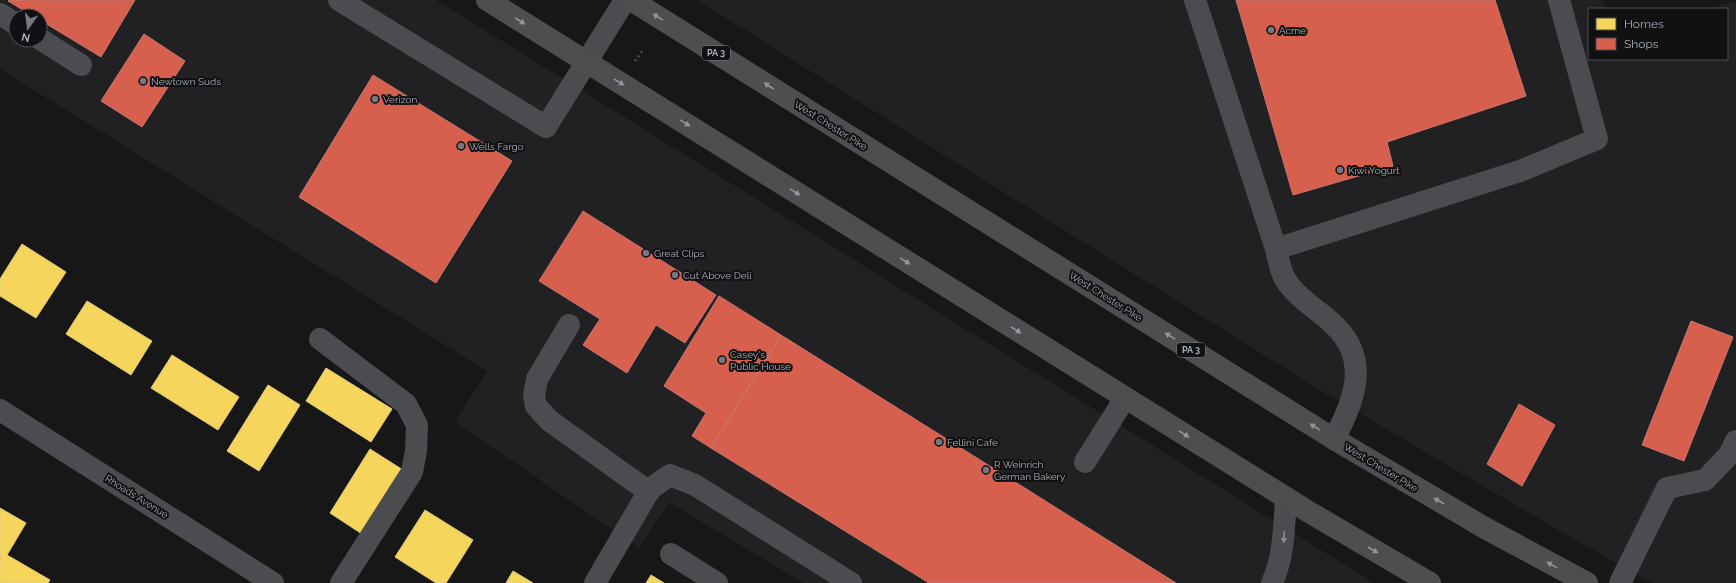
<svg xmlns="http://www.w3.org/2000/svg" width="1736" height="583" font-family="Raleway,sans-serif">
<style>
.built{fill:#212123;fill-rule:evenodd}
.homes{fill:#f6d55c;stroke:#dfc978}
.shops{fill:#d6604d;stroke:#c8776d}
.lines{fill:none;stroke-linecap:round;stroke-linejoin:round}
.path{stroke:#4d4e52;stroke-width:2.5;stroke-dasharray:2 3;stroke-linecap:butt}
.minor{stroke:#4b4c50;stroke-width:22}
.highway{stroke:#4e4e51;stroke-width:22}
.oneway{fill:#92959e}
.oneway2{fill:#8c9099}
.poi-dot{fill:#757880;stroke:#111113;stroke-width:1.5}
.labels{text-anchor:middle;stroke-width:4;stroke-linejoin:round;paint-order:stroke}
.shield{fill:#111113;stroke:#7b7e86;stroke-width:1}
.shield-label{font-size:9px;font-weight:bold;fill:#a8adb8}
.poi-label{font-size:10px;fill:#a8adb8;stroke:#111113;text-anchor:start}
.street-label{font-size:10px;fill:#a8adb8;stroke:#111113}
</style>
<rect width="100%" height="100%" fill="#171717"/>
<path class="built" d="M0 0H436L1374 583H803L669 502 639 548 455 422 487 371 0 69ZM16 16H40V40H16Z
M697 0H1603L1606 9H1589V59H1727V9H1708L1736 1V583H1653L1648 581 1551 526 1313 386Z"/>
<path class="homes" d="M22 244 66 272 36 318 0 296V279Z
M87 301 152 341 131 375 66 334Z
M172 355 239 397 218 430 151 388Z
M326 368 392 409 371 442 306 401Z
M268 385 300 405 259 471 227 451Z
M370 449 403 470 362 534 330 513Z
M0 508 26 523 7 555 50 580 48 583H0Z
M425 510 473 540 446 583H436L395 557Z
M513 571 533 583H506Z
M651 575 664 583H646Z"/>
<path class="shops" d="M9 0H135L101 57 40 20V16H33L8 1Z
M1236 0H1495L1526 96 1387 142 1393 166 1293 195Z
M144 34 185 61 142 127 101 101Z
M373 75 512 161 436 283 299 197Z
M583 211 716 295 685 343 656 325 627 373 583 345 600 319 539 281Z
M719 296 781 335 711 448 692 436 706 413 664 386Z
M1691 321 1733 337 1684 461 1642 445Z
M781 335 1176 583H929L711 448Z
M1519 404 1555 425 1522 486 1487 464Z"/>
<g class="lines">
<path class="path" d="M635 61 644 49"/>
<path class="minor" d="M339 0 546 127 625 0
M1195 0 1276 249C1279 262 1281 276 1290 286 1302 302 1322 312 1336 327 1370 361 1354 402 1334 439
M0 14 16 24
M40 39 81 65
M1276 249 1520 171 1597 139 1559 0
M569 325 537 379 534 395 536 406 550 421 649 492
M320 339 406 404 417 425 416 451 412 472 341 583
M0 410 273 583
M1085 462 1125 398
M671 554 717 583
M595 583 650 489 670 475 695 485 851 583
M1272 583C1284 556 1284 527 1286 498
M1620 583 1667 488 1705 480 1729 455 1736 441"/>
<path class="highway" d="M487 0 1309 512 1430 583
M631 0 1334 439 1485 528 1587 583"/>
</g>
<defs><path id="oneway-solid" d="M-6-.8H1V-3.2L6.5 0L1 3.2V.8H-6Z"/></defs>
<g class="oneway">
<use href="#oneway-solid" transform="translate(658 17) rotate(-148)"/>
<use href="#oneway-solid" transform="translate(520 21) rotate(32)"/>
<use href="#oneway-solid" transform="translate(619 82) rotate(32)"/>
<use href="#oneway-solid" transform="translate(769 86) rotate(-148)"/>
<use href="#oneway-solid" transform="translate(685 123) rotate(32)"/>
<use href="#oneway-solid" transform="translate(795 192) rotate(32)"/>
<use href="#oneway-solid" transform="translate(905 261) rotate(32)"/>
<use href="#oneway-solid" transform="translate(1016 330) rotate(32)"/>
<use href="#oneway-solid" transform="translate(1170 336) rotate(-148)"/>
<use href="#oneway-solid" transform="translate(1315 427) rotate(-148)"/>
<use href="#oneway-solid" transform="translate(1184 434) rotate(32)"/>
<use href="#oneway-solid" transform="translate(1439 501) rotate(-150)"/>
<use href="#oneway-solid" transform="translate(1373 550) rotate(30)"/>
<use href="#oneway-solid" transform="translate(1552 565) rotate(-151)"/>
</g>
<use class="oneway2" href="#oneway-solid" transform="translate(1284 537) rotate(94)"/>
<g class="poi-dot">
<circle cx="1271" cy="30" r="4"/>
<circle cx="143" cy="81" r="4"/>
<circle cx="375" cy="99" r="4"/>
<circle cx="461" cy="146" r="4"/>
<circle cx="1340" cy="170" r="4"/>
<circle cx="646" cy="253" r="4"/>
<circle cx="675" cy="275" r="4"/>
<circle cx="722" cy="360" r="4"/>
<circle cx="939" cy="442" r="4"/>
<circle cx="986" cy="470" r="4"/>
</g>
<g class="labels">
<g class="shield">
<rect x="702" y="46" width="28" height="14" rx="3"/>
<rect x="1177" y="343" width="28" height="14" rx="3"/>
</g>
<g class="shield-label">
<text x="716" y="56">PA 3</text>
<text x="1191" y="353">PA 3</text>
</g>
<g class="poi-label">
<text x="1279" y="34">Acme</text>
<text x="151" y="85">Newtown Suds</text>
<text x="383" y="103">Verizon</text>
<text x="469" y="150">Wells Fargo</text>
<text x="1348" y="174">Kiwi Yogurt</text>
<text x="654" y="257">Great Clips</text>
<text x="683" y="279">Cut Above Deli</text>
<text x="730" y="358">Casey's<tspan x="730" dy="12">Public House</tspan></text>
<text x="947" y="446">Fellini Cafe</text>
<text x="994" y="468">R Weinrich<tspan x="994" dy="12">German Bakery</tspan></text>
</g>
<g class="street-label">
<text transform="translate(831 125) rotate(32)" y="4">West Chester Pike</text>
<text transform="translate(1106 296) rotate(32)" y="4">West Chester Pike</text>
<text transform="translate(1381 467) rotate(31)" y="4">West Chester Pike</text>
<text transform="translate(137 496) rotate(32)" y="4">Rhoads Avenue</text>
</g>
</g>
<rect x="1588" y="8" width="140" height="52" fill="#111113" stroke="#4d4f55"/>
<rect x="1596" y="18" width="20" height="12" fill="#f6d55c" stroke="#4d4f55"/>
<text x="1624" y="28" font-size="12" fill="#a8adb8">Homes</text>
<rect x="1596" y="38" width="20" height="12" fill="#d6604d" stroke="#4d4f55"/>
<text x="1624" y="48" font-size="12" fill="#a8adb8">Shops</text>
<g transform="translate(28 28) rotate(194)"><circle r="19" fill="#111113" stroke="#4d4f55"/>
<path d="M0-3L7 15L0 10L-7 15Z" fill="#757880"/>
<text y="-6" font-size="11" font-weight="bold" text-anchor="middle" fill="#a8adb8">N</text>
</g>
</svg>
